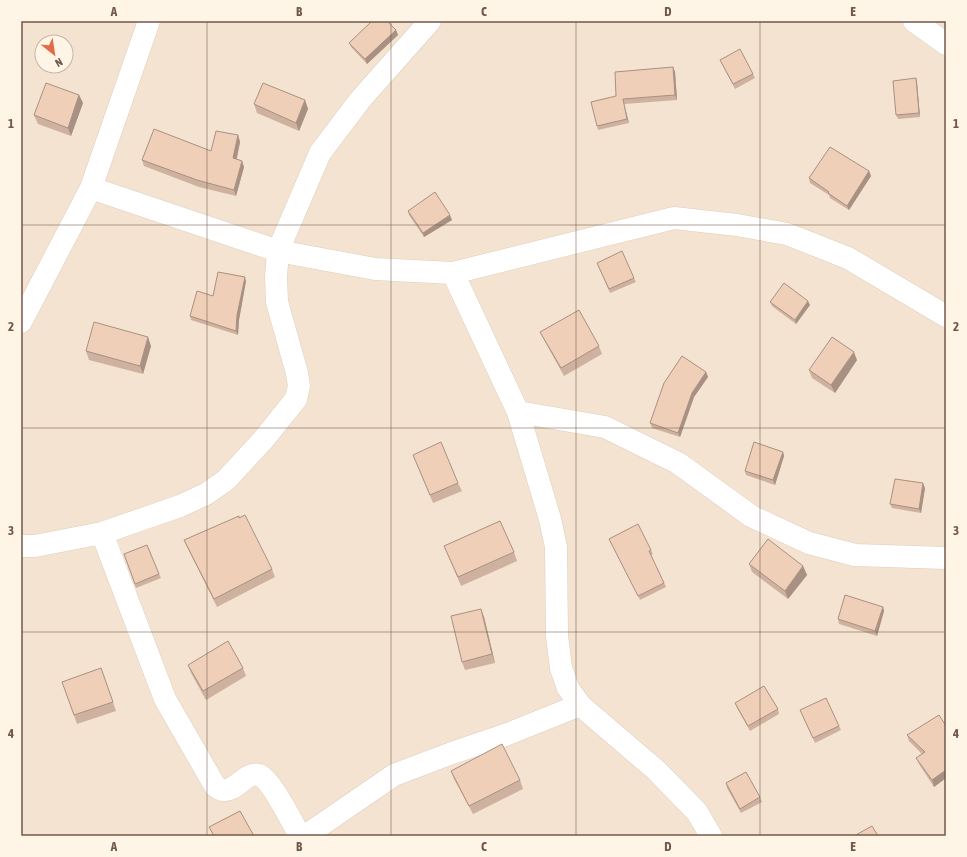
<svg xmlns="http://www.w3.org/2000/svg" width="967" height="857" font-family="'Asap Condensed',sans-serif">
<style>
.residential{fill:#f3e3d0;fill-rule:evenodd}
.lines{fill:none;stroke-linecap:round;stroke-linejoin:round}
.minor-casing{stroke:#dfcebd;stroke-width:23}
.minor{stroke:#fff;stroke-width:22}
.wall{fill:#ceb29f}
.shaded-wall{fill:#a89182}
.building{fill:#f0cfb9;stroke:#a89182}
.grid{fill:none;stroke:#725849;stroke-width:1;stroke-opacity:0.55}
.neatline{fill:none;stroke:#725849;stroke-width:1.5}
.grid-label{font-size:13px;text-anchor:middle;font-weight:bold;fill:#725849}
</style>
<rect width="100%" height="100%" fill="#fcf1e1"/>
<path class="residential" d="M21 21H946V836H21ZM42 42H66V66H42Z"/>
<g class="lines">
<defs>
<path id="minor" d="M914 21 946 44
M91 188 278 251 375 269 453 273 674 218 737 225 787 234 848 258 946 316
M453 273 518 412 550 519 556 547 557 636 561 668 568 688 580 705 656 770 697 812 711 836
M21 322 91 188 149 21
M518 412 605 427 678 463 751 516 809 543 855 555 946 558
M102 533 165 699 215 786C217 787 221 790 223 790 236 792 246 771 259 775 271 779 293 824 300 836
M21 546H35L102 533 180 506 206 494 226 480 263 440 296 399 299 386 297 373 277 302 276 277 278 251 320 153 360 100 430 21
M305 836 394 775 452 753 505 735 580 705"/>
</defs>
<use href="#minor" class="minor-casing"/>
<use href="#minor" class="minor"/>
</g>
<path class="wall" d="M396 30 398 35 367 64 351 47 349 43Z
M720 60 753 74 755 78 735 89 722 64Z
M673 67 675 72 677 100 624 104 629 123 598 130 597 126 616 96Z
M916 78 917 83 920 117 898 119 896 115Z
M79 95 83 103 71 136 38 124 34 115Z
M305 100 308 109 299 131 257 113 254 104Z
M238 135 240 142 237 159 242 161 244 167 236 196 199 187 144 166 142 160 211 151Z
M869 171 871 176 849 210 830 198 829 195 810 183 809 178Z
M408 211 452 220 424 237 409 215Z
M597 263 634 278 636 282 610 293Z
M246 281 239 320 238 335 191 320 190 316 213 296Z
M770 302 810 305 796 324 772 306Z
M540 332 599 346 602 354 564 376 544 340Z
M151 346 143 374 89 360 86 351Z
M857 360 835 393 812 378 809 370Z
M706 372 708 377 694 397 680 437 652 428 650 423Z
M783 452 784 456 775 485 746 475 745 471Z
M413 455 458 483 462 491 433 503Z
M925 488 921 513 892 508 890 504Z
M609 539 651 550 653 554 651 555 666 587 640 600 611 543Z
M184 540 272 569 275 577 217 607 187 547Z
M444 546 514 552 517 561 461 586Z
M124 554 159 574 161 578 136 588Z
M749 564 803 566 807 575 788 599 752 572Z
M883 607 884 611 877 636 839 624 838 619Z
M484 617 495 663 465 670 462 662Z
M188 665 243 668 246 676 206 700 191 673Z
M101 668 116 711 77 724 62 682Z
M735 703 778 709 779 714 750 731 737 708Z
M800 710 839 726 841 730 815 743Z
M946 726V778L934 787 919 764 916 758 922 754 909 741 907 735Z
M451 771 520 780 523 789 473 814 454 779Z
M726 783 760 797 762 802 741 813 727 788Z"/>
<path class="shaded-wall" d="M396 30 398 35 367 64 365 59Z
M673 67 675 72 677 100 675 95Z
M916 78 917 83 920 117 919 113Z
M79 95 83 103 71 136 68 128Z
M623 99 624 104 629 123 627 119Z
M305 100 308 109 299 131 296 123Z
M238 135 240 142 235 165 233 158Z
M242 161 244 167 236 196 234 190Z
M869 171 871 176 849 210 847 206Z
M450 215 452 220 424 237 423 233Z
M245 277 246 281 239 320 238 335 236 331 237 315Z
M808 301 810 305 796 324 795 320Z
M148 337 151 346 143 374 140 366Z
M854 352 857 360 835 393 831 385Z
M706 372 708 377 694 397 680 437 678 433 692 393Z
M783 452 784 456 775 485 773 480Z
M923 483 925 488 921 513 919 509Z
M803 566 807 575 788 599 785 591Z
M883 607 884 611 877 636 875 631Z
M481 609 484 617 495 663 492 654Z
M946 770V778L934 787 932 780Z"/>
<path class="building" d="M372 21H387L396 30 365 59 349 43Z
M740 49 753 74 733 84 720 60Z
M673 67 675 95 623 99 627 119 597 126 591 102 616 96 615 72Z
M916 78 919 113 896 115 893 81Z
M46 83 79 95 68 128 34 115Z
M263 83 305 100 296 123 254 104Z
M154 129 211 151 216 131 238 135 233 158 242 161 234 190 197 180 142 160Z
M830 147 869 171 847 206 828 193 829 192 809 178Z
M435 192 450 215 423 233 408 211Z
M622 251 634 278 609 289 597 263Z
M218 272 245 277 237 315 236 331 190 316 197 291 213 296Z
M784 283 808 301 795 320 770 302Z
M579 310 599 346 561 368 540 332Z
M94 322 148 337 140 366 86 351Z
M832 337 854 352 831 385 809 370Z
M682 356 706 372 692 393 678 433 650 423 664 383Z
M441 442 458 483 430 495 413 455Z
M754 442 783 452 773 480 745 471Z
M895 479 923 483 919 509 890 504Z
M245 515 272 569 214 599 184 540 239 516V518Z
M500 521 514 552 458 577 444 546Z
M638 524 651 550 649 551 664 583 638 596 609 539Z
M768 539 803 566 785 591 749 564Z
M147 545 159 574 135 584 124 554Z
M845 595 883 607 875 631 838 619Z
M481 609 492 654 462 662 451 616Z
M228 641 243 668 203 691 188 665Z
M101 668 113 702 74 715 62 682Z
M764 686 778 709 748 726 735 703Z
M826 698 839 726 813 738 800 710Z
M939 715 946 726V770L932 780 916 758 925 752 907 735Z
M502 744 520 780 469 806 451 771Z
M746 772 760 797 740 809 726 783Z
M240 811 254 836H214L209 827Z
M872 826 878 836H854Z"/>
<path class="grid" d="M207 21V836M391 21V836M576 21V836M760 21V836M21 225H946M21 428H946M21 632H946"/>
<rect width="967" height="857" fill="none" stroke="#fff5e7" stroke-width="44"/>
<g transform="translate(54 54) rotate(150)"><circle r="19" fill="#fff5e7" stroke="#c7b6a8"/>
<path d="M0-3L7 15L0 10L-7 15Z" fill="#e46b48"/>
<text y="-6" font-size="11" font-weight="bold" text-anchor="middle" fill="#725849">N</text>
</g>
<rect x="22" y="22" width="923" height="813" class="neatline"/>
<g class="grid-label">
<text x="114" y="16">A</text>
<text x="299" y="16">B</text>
<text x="484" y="16">C</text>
<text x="668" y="16">D</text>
<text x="853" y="16">E</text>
<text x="11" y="128">1</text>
<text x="956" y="128">1</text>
<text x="11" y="331">2</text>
<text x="956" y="331">2</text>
<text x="11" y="535">3</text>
<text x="956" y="535">3</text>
<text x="11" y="738">4</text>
<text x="956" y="738">4</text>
<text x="114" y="851">A</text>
<text x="299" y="851">B</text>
<text x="484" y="851">C</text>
<text x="668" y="851">D</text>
<text x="853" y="851">E</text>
</g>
</svg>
